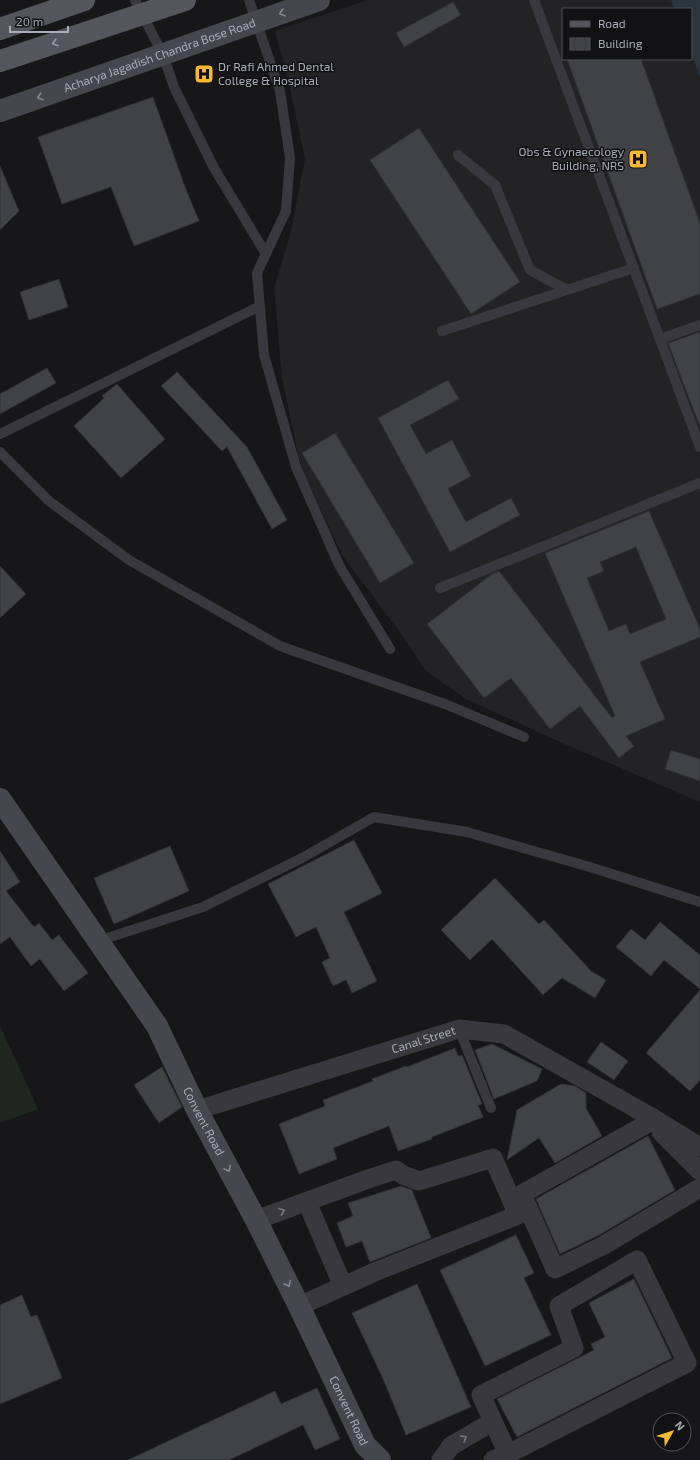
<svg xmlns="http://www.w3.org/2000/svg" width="700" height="1460" font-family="'Exo 2',sans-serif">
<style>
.built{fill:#232326;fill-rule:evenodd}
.green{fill:#1f2720}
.water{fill:#2c353d}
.building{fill:#414246;stroke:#313135;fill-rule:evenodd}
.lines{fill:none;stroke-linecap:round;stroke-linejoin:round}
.lane{stroke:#38383e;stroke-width:10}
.street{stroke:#38383e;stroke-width:19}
.secondary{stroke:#46474e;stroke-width:22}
.primary{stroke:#54555d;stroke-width:22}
.oneway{stroke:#868994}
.oneway2{stroke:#989ba7}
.oneway3{stroke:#767882}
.labels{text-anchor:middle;stroke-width:3;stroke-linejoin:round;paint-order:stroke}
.street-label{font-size:12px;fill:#a9adb9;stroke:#121214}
.poi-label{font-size:12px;fill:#a9adb9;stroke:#121214;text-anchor:start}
</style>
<rect width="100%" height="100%" fill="#171719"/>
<path class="built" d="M368 0H700V802L562 743 466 699 426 671 399 631 342 555 305 476 298 455 282 378 274 288 290 235 305 159 289 84 275 31ZM563 9H691V59H563Z"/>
<path class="green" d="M0 1026 38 1109 0 1123Z"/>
<path class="water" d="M671 0H700V77L691 53V9H675Z"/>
<path class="building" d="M453 2 461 15 404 47 396 33Z
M567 59H641L700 223V294L657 309Z
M153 97 185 187 199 221 134 246 111 187 62 204 38 137Z
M419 128 520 282 471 314 370 160Z
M0 166 19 211 0 230Z
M59 279 68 307 29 320 20 292Z
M700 332V427L668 343Z
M47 368 56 383 0 414V394Z
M177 372 247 447 287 520 272 529 227 447 222 451 161 386Z
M448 380 459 399 410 425 426 454 452 440 471 476 448 489 466 522 511 498 520 515 450 552 378 418Z
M117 384 165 439 121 478 74 426 104 398 102 396Z
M335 433 414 563 380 583 302 453Z
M649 511 700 629V637L640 662 665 719 626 736 634 746 619 758 580 706 550 729 511 678 484 698 427 624 492 574 499 571 612 718 615 716 545 553ZM636 547 666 619 630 634 626 624 609 631 587 578 604 571 600 562Z
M0 566 26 594 0 618Z
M671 750 700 759V781L665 769Z
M354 840 382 893 344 912 377 981 352 993 346 980 333 986 322 962 330 958 316 927 296 937 268 884Z
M170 846 189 891 114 924 94 878Z
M0 851 20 882 6 891 34 927 39 923 52 940 59 935 88 973 64 991 40 959 31 966 10 937 0 944Z
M495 878 539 924 544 920 591 971 606 980 595 998 562 978 543 995 492 939 470 960 441 930Z
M660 922 700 955V989L664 960 651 976 616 947 631 929 645 940Z
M700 990V1080L690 1091 646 1053Z
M601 1042 628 1061 614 1080 587 1062Z
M492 1044 542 1069 537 1081 494 1099 475 1050Z
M455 1048 458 1056 462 1055 482 1104 478 1105 483 1117 432 1137V1139L398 1151 389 1126 333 1148 337 1159 299 1174 279 1124 325 1106 323 1100 373 1081 372 1079 406 1066 407 1067Z
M162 1067 182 1107 159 1123 134 1085Z
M561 1084 575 1086 586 1093V1108L602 1136 555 1163 539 1138 507 1160 517 1110Z
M648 1136 675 1190 599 1235 560 1254 536 1199Z
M401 1186 412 1190 431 1238 370 1262 362 1241 346 1247 337 1223 353 1216 348 1203Z
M516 1235 534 1273 524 1278 551 1335 485 1366 440 1270Z
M634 1279 672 1358 517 1437 497 1399 594 1350 591 1344 605 1337 589 1303Z
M417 1284 471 1407 406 1435 384 1381 352 1313Z
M22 1295 31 1317 37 1315 62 1378 0 1404V1305Z
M317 1388 340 1439 315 1450 303 1425 229 1460H128L275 1391 281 1404Z"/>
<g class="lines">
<path class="lane" d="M135 0 163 55 174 87 214 168 266 254
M249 0 280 91 290 158 286 211 257 273 264 355 296 467 339 565 390 649
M534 0 700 447
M458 155 495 185 530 270 567 290
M442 331 634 268
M660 339 700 325
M0 434 260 306
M0 452 49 501 129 560 280 646 445 704 524 737
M440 588 700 483
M98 941 203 907 302 858 374 817 467 832 590 867 700 902
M459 1029 491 1108"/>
<g class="street">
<path id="s1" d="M197 1110 459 1029 504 1034 653 1118 700 1147"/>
<path d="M653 1118 650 1122 522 1194 555 1269 604 1245 700 1188"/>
<path d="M661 1132 700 1171"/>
<path d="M307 1202 343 1286"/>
<path d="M256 1220 371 1178 396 1170 403 1175 419 1181 493 1158 518 1215 377 1271 299 1306"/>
<path d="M441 1460 451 1446 492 1422"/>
<path d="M493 1460 508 1454 687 1363 637 1260 559 1306 574 1348 481 1395 508 1454"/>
</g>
<g class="secondary">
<path id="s2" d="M0 111 319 0"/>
<path id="s3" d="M0 799 157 1026 197 1110 256 1220 299 1306 365 1445 380 1460"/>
</g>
<path class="primary" d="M0 29 84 0
M0 61 185 0"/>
</g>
<defs><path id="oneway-chevron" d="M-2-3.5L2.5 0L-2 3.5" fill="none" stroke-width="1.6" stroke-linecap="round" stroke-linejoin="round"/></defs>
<g class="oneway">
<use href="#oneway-chevron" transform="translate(282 13) rotate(161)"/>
<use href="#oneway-chevron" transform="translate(40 97) rotate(161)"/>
<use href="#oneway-chevron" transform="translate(228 1169) rotate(62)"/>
<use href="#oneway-chevron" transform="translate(288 1284) rotate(63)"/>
</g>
<use class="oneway2" href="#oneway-chevron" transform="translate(55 43) rotate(162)"/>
<g class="oneway3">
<use href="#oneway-chevron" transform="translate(282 1211) rotate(-20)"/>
<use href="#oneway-chevron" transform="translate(464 1438) rotate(-30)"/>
</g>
<defs>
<symbol id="hospital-square" viewBox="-11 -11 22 22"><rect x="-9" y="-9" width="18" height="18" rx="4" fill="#f6b831" stroke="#121214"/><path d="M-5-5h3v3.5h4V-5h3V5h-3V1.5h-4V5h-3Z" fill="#111"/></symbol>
</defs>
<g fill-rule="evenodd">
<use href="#hospital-square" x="193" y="63" width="22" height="22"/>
<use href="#hospital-square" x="627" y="148" width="22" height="22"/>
</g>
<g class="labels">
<g class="street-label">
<text dy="4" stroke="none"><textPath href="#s2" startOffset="169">Acharya Jagadish Chandra Bose Road</textPath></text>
<text dy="4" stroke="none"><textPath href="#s1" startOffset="237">Canal Street</textPath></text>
<text dy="4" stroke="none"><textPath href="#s3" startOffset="382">Convent Road</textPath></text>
<text dy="4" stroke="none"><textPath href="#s3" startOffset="706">Convent Road</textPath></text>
</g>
<g class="poi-label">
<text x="218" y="71">Dr Rafi Ahmed Dental<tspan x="218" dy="14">College &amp; Hospital</tspan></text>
<text x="624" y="156" text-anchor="end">Obs &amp; Gynaecology<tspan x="624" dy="14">Building, NRS</tspan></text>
</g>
</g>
<rect x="562" y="8" width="130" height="52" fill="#121214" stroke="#4e5056"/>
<rect x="570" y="21" width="20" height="6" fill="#54555d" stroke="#4e5056"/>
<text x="598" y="28" font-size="12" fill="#a9adb9">Road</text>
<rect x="570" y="38" width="20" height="12" fill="#414246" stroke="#4e5056"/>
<text x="598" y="48" font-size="12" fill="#a9adb9">Building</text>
<g transform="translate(672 1432) rotate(51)"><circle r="19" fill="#121214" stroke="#4e5056"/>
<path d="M0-3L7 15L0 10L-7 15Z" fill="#f6b831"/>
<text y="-6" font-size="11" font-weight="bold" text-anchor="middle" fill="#a9adb9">N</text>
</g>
<path d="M10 26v6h58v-6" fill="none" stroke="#a9adb9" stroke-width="2"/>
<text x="16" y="26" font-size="12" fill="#a9adb9" stroke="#121214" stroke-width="3" paint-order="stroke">20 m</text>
</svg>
